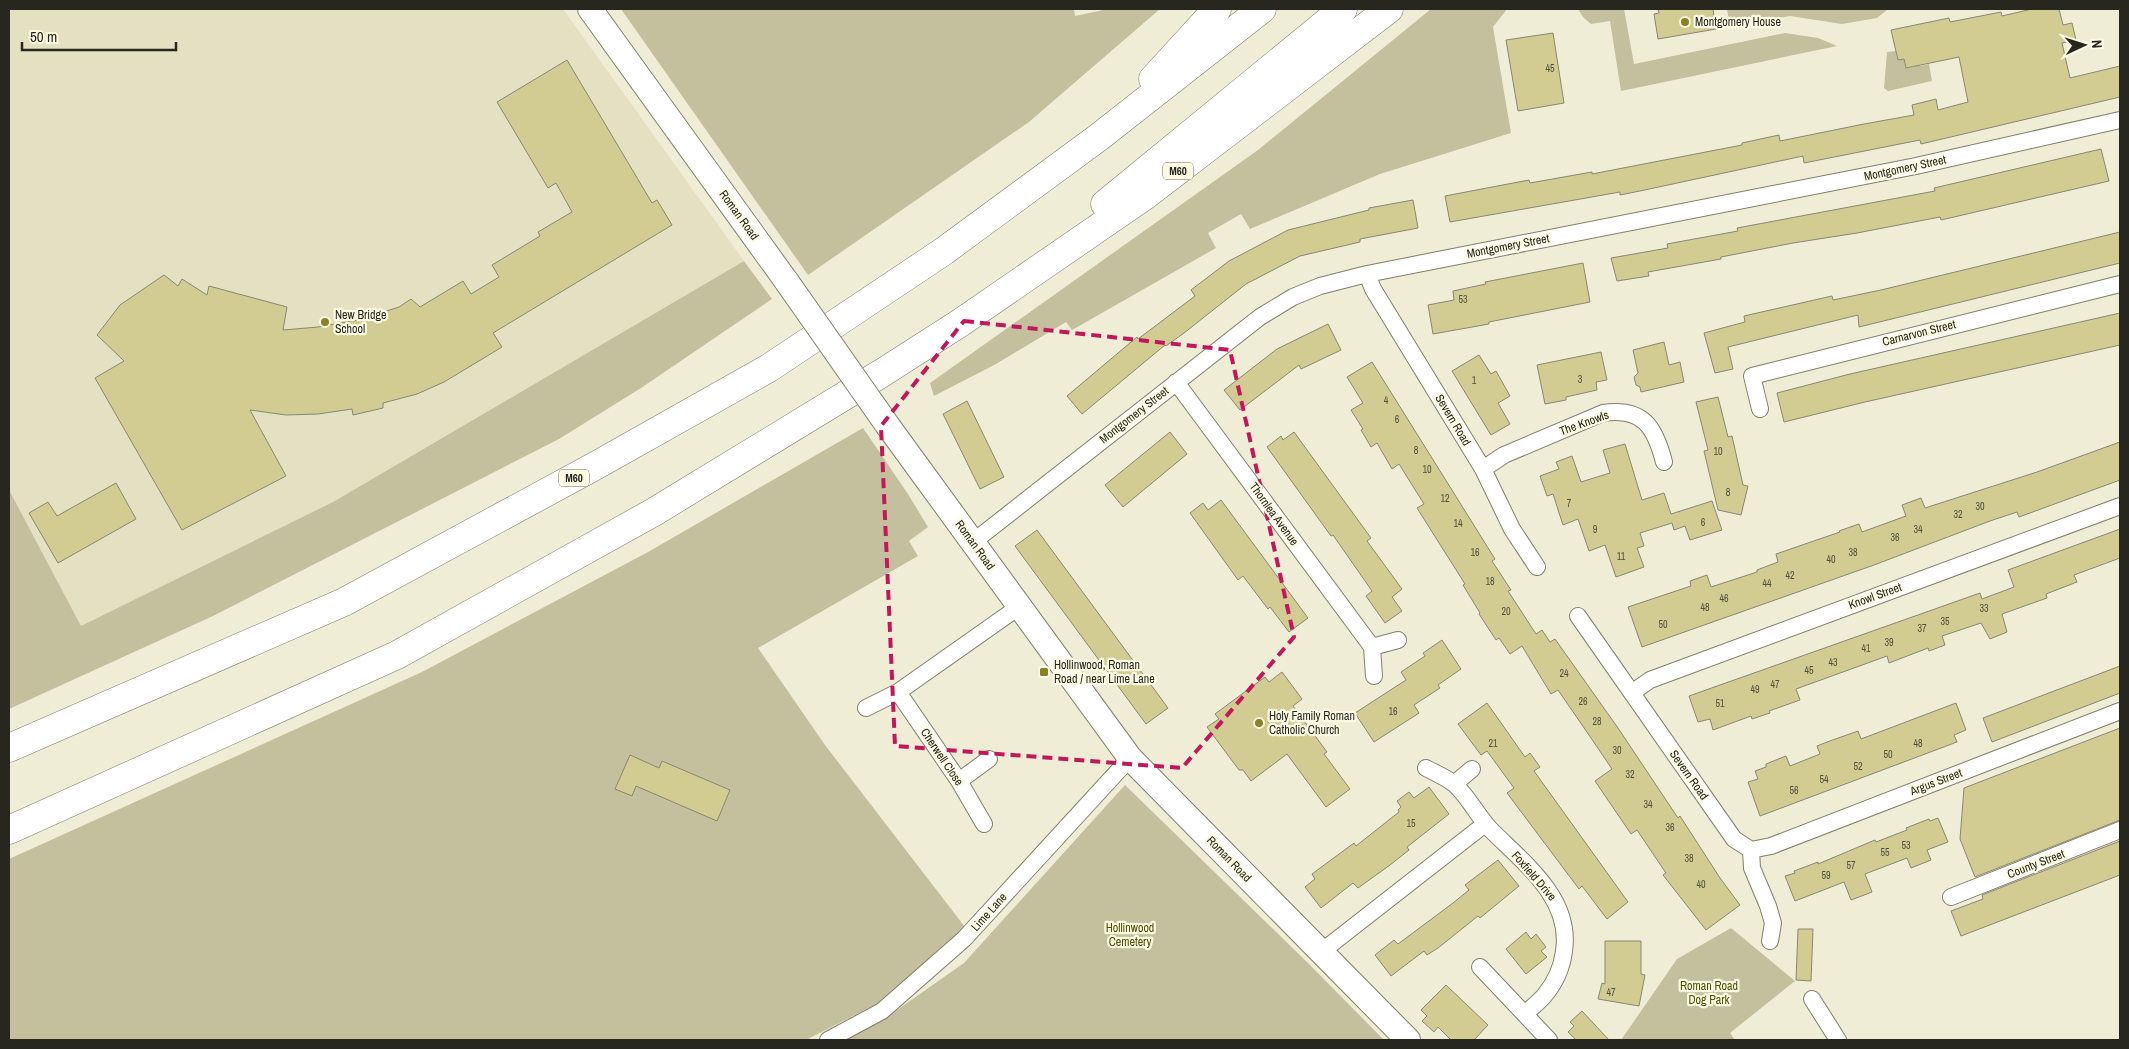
<svg xmlns="http://www.w3.org/2000/svg" width="2129" height="1049" font-family="'Archivo Narrow',sans-serif">
<style>
.built{fill:#e4e0c2}
.green{fill:#c4c09d}
.building{fill:#d2cc93;stroke:#898772}
.lines{fill:none;stroke-linecap:round;stroke-linejoin:round}
.street-casing{stroke:#817f6a;stroke-width:18}
.secondary-casing{stroke:#817f6a;stroke-width:26}
.highway-casing{stroke:#817f6a;stroke-width:29}
.street{stroke:#fff;stroke-width:16}
.secondary{stroke:#fff;stroke-width:24}
.highway{stroke:#fff;stroke-width:28}
.secondary-bridge-casing{stroke:#817f6a;stroke-width:26;stroke-linecap:butt}
.secondary-bridge{stroke:#fff;stroke-width:24}
.marked{fill:none;stroke:#c2185b;stroke-width:4;stroke-dasharray:10 6;stroke-linejoin:round}
.poi-dot{fill:#8c8128;stroke:#fdfae3;stroke-width:2}
.labels{text-anchor:middle;stroke-width:4.5;stroke-linejoin:round;paint-order:stroke}
.number-label{font-size:10px;fill:#52503c}
.shield{fill:#fdfae3;stroke:#68665a;stroke-width:1}
.shield-label{font-size:11px;font-weight:bold;fill:#28271f}
.poi-label{font-size:12px;fill:#28271f;stroke:#fdfae3;text-anchor:start}
.street-label{font-size:12px;fill:#28271f;stroke:#fdfae3}
.park-label{font-size:12px;fill:#544c04;stroke:#fdfae3}
</style>
<rect width="100%" height="100%" fill="#efedd6"/>
<path class="built" d="M9 9H563L744 261 333 502 81 627 9 660Z"/>
<path class="green" d="M621 9H1074L1075 16 1108 9H1160L1029 122 808 275Z
M1431 9H1507L1493 27 1511 133 1380 174 1250 229 1241 214 1208 233 1216 248 1072 330 1066 322 996 364 934 396 930 383 1258 150Z
M1578 9H1624L1634 64 1785 33 1818 38 1837 46 1621 91 1610 21 1591 24 1583 17Z
M1727 9H1888L1877 18 1842 24 1790 16 1730 26Z
M1896 51 1898 60 1904 59 1906 68 1915 67 1913 57 1918 56 1920 66 1929 64 1932 81 1888 91 1884 88 1887 52Z
M744 261 772 299 641 388 559 439 213 616 9 709V490L81 626 333 502Z
M863 428 908 494 928 527 909 541 918 556 758 648 825 745 965 927 961 932 888 998 806 1040H9V859L422 672 648 552Z
M1125 785 1308 963 1384 1040H844L887 1017 964 963Z
M1731 928 1795 981 1730 1033 1735 1040H1621L1677 959Z"/>
<path class="building" d="M1658 9H1713L1716 29 1658 39 1654 14 1659 13Z
M2032 9H2059L2063 25 2072 23 2076 40 2062 43 2070 78 2120 66V97L1921 144 1920 140 1804 163 1803 156 1640 191 1620 195V192L1450 222 1445 196 1529 180 1530 183 1592 172V174L1742 145V143L1779 135 1780 141 1864 124 1914 115 1912 105 1936 99 1938 110 1968 102 1959 57 1906 68 1904 59 1898 60 1891 30 1949 18 1950 22 2001 12 2002 16Z
M1553 33 1564 103 1518 111 1506 40Z
M567 60 652 203 657 200 672 225 493 333 502 347 444 382 417 394 383 403V408L353 415 352 409 318 414 286 415 250 410 286 476 182 530 95 378 124 361 97 335 120 305 164 275 178 286 182 279 207 295 209 286 287 307 283 330 318 327 358 320 399 307 411 299 420 307 463 281 471 294 499 277 492 265 540 236 538 232 572 212 556 183 548 188 497 102Z
M2101 149 2109 181 1941 220 1940 217 1857 233 1793 243 1721 257V259L1648 272 1649 276 1617 281 1611 258 1668 248 1667 244 1738 231 1737 228 1935 191 1934 188Z
M1413 200 1418 228 1360 239V242L1300 256 1246 284 1184 333 1166 346 1165 345 1082 414 1067 396 1137 337 1138 339 1195 296 1191 290 1229 261 1288 230 1369 210V208Z
M2120 232V263L1859 327 1858 315 1728 347 1733 369 1715 373 1704 333 1745 322 1744 316 1832 296 1833 300 1881 290Z
M1583 263 1590 302 1489 322V324L1433 334 1428 305 1454 300 1453 291 1486 284 1485 282Z
M2120 313V345L1865 402 1784 422 1777 393 1850 374Z
M1328 324 1341 350 1301 369 1299 365 1240 410 1224 390 1277 349Z
M1664 342 1669 365 1680 362 1684 382 1641 392 1640 387 1636 385 1634 377 1638 373 1633 350Z
M1601 352 1607 380 1596 382 1597 390 1566 397V400L1545 404 1537 365Z
M1479 355 1491 374 1496 371 1510 396 1498 403 1510 424 1491 435 1452 371Z
M1372 362 1495 559 1492 561 1511 590 1508 591 1536 634 1542 630 1550 642 1555 639 1618 728 1678 818 1680 816 1720 878 1740 905 1706 930 1663 875 1666 873 1637 830 1631 834 1595 781 1612 769 1591 738 1558 690 1551 694 1522 646 1510 654 1499 638 1496 640 1479 614 1480 613 1463 585 1465 584 1417 508 1424 504 1399 464 1392 469 1377 443 1371 447 1361 430 1363 429 1351 410 1363 403 1347 377Z
M1718 397 1728 437 1732 436 1743 485 1748 486 1741 515 1718 510 1704 451 1708 450 1696 402Z
M967 401 1004 477 980 489 943 414Z
M1170 432 1187 454 1123 507 1105 485Z
M1294 432 1371 538 1367 541 1402 589 1392 597 1402 611 1385 623 1366 596 1372 591 1333 535 1331 536 1267 447 1281 436 1283 440Z
M2120 442V480L2019 517 2017 512 1990 521 1874 565 1642 647 1628 607 1691 586 1690 581 1707 575 1711 587 1757 572V570L1778 562 1776 554 1840 532 1839 531 1859 524 1862 532 1906 516 1902 505 1921 498 1925 508 2037 472Z
M1625 444 1642 500 1664 493 1671 514 1712 501 1722 530 1690 540 1685 526 1674 530 1672 523 1640 533 1644 546 1637 548 1644 567 1616 577 1605 545 1589 551 1578 519 1563 525 1553 494 1547 496 1540 476 1559 469 1556 462 1572 456 1581 482 1610 473 1603 450Z
M116 483 136 519 58 563 29 513 48 502 57 516Z
M1221 500 1308 618 1289 632 1270 607 1268 609 1243 576 1238 580 1190 513 1203 503 1208 510Z
M2120 529V558L2074 575 2077 582 2046 594 2047 598 2002 614 2007 632 1990 639 1981 623 1942 636 1945 645 1929 651 1928 648 1889 663 1887 656 1796 689 1800 700 1769 711 1770 713 1752 719 1751 716 1713 730 1710 719 1698 722 1689 696 1980 593 1982 599 2014 587 2008 570Z
M1037 530 1168 708 1146 724 1015 546Z
M1442 640 1461 669 1438 685 1440 688 1414 705 1419 713 1374 742 1355 713 1406 680 1401 672 1425 656 1423 653Z
M2120 666V693L1992 742 1983 718Z
M1282 672 1302 699 1293 706 1327 752 1324 754 1350 789 1326 807 1287 754 1251 781 1243 770H1239L1207 727 1219 719 1215 714 1265 677 1269 682Z
M1487 703 1525 757 1530 753 1540 767 1534 771 1628 902 1607 919 1582 886 1579 889 1507 793 1514 788 1487 751 1481 755 1458 724Z
M1956 703 1966 730 1954 735 1957 742 1760 816 1748 782 1758 779 1755 771 1766 767V764L1786 756 1790 766 1820 754 1817 746 1827 742 1858 731 1861 739Z
M2120 728V820L1975 877 1960 839 1964 788Z
M630 755 659 768 662 761 730 790 717 821 636 786 632 796 615 789Z
M1429 787 1449 814 1407 847 1409 850 1390 865 1358 888 1353 883 1321 908 1305 887 1315 879 1312 874 1354 843 1356 846 1399 812 1398 810 1401 807 1397 801 1409 792 1414 798Z
M1938 818 1948 842 1927 850 1931 860 1911 868 1907 858 1865 874 1872 892 1851 900 1844 882 1795 901 1785 876 1795 873 1794 871 1818 862V864L1875 840 1876 842 1907 830 1906 828 1929 819 1930 821Z
M2120 841V875L1961 936 1951 911 1983 899 1982 895Z
M1498 860 1519 886 1480 918 1478 916 1438 948 1427 955 1424 951 1391 976 1375 955 1394 940 1398 944 1453 903 1469 890 1465 885Z
M1798 929H1813L1811 981 1796 980Z
M1526 932 1531 939 1536 934 1546 947 1541 951 1547 957 1526 974 1506 949Z
M1605 941H1641V974L1645 975 1639 1006 1598 999 1602 983 1605 984Z
M1446 985 1488 1025 1474 1040H1451L1438 1027 1434 1032 1422 1021 1427 1016 1421 1010Z
M1582 1011 1609 1040H1576L1568 1032 1574 1026 1570 1022Z"/>
<g class="lines">
<defs>
<path id="street" d="M1367 274 1373 289 1483 469 1512 529 1537 567
M1176 382 1372 647
M1760 409 1752 376 2120 284
M1483 469 1504 455 1603 413C1643 407 1655 427 1664 462
M973 542 1260 317 1293 297 1320 286 1367 274 1916 166 2120 120
M1578 616 1734 839 1751 850
M1374 676 1372 647 1398 640
M898 692 959 781 984 824
M1633 692 1650 680 2120 506
M866 708 898 692 1020 606
M1426 768C1435 773 1445 777 1453 783 1467 794 1478 817 1491 830 1525 864 1572 899 1564 951 1562 968 1555 983 1544 996 1539 1002 1531 1008 1525 1014
M959 781 989 759
M1454 784 1472 769
M1751 850 1771 846 2120 711
M1751 850 1752 868 1768 906 1773 923 1770 941
M1951 897 2120 830
M1321 952 1485 824
M1480 967 1549 1040
M1812 999 1838 1040
M828 1040 882 1011 964 939 1130 758"/>
<path id="secondary" d="M590 9 787 282
M888 426 1130 758 1408 1040"/>
<path id="highway" d="M1153 79 1217 9
M1105 204 1343 9
M9 748 344 602 595 466 769 368 944 251 1099 137 1262 9
M9 830 397 655 654 512 882 373 960 323 1146 195 1389 9"/>
</defs>
<use href="#street" class="street-casing"/>
<use href="#secondary" class="secondary-casing"/>
<use href="#highway" class="highway-casing"/>
<use href="#street" class="street"/>
<use href="#secondary" class="secondary"/>
<use href="#highway" class="highway"/>
<defs>
<path id="secondary-bridge" d="M787 282 888 426"/>
</defs>
<use href="#secondary-bridge" class="secondary-bridge-casing"/>
<use href="#secondary-bridge" class="secondary-bridge"/>
</g>
<path class="marked" d="M964 321 1230 350 1294 637 1182 768 895 746 881 426Z"/>
<g class="poi-dot">
<circle cx="1685" cy="22" r="5"/>
<circle cx="325" cy="322" r="5"/>
<rect x="1039" y="667" width="10" height="10" rx="2.5"/>
<circle cx="1259" cy="723" r="5"/>
</g>
<g class="labels">
<g class="number-label">
<text x="1550" y="72">45</text>
<text x="1463" y="303">53</text>
<text x="1580" y="383">3</text>
<text x="1474" y="384">1</text>
<text x="1386" y="404">4</text>
<text x="1397" y="423">6</text>
<text x="1416" y="454">8</text>
<text x="1718" y="455">10</text>
<text x="1427" y="473">10</text>
<text x="1728" y="496">8</text>
<text x="1445" y="502">12</text>
<text x="1569" y="507">7</text>
<text x="1980" y="510">30</text>
<text x="1958" y="518">32</text>
<text x="1703" y="526">6</text>
<text x="1458" y="527">14</text>
<text x="1595" y="533">9</text>
<text x="1918" y="533">34</text>
<text x="1895" y="541">36</text>
<text x="1475" y="556">16</text>
<text x="1853" y="556">38</text>
<text x="1621" y="560">11</text>
<text x="1831" y="563">40</text>
<text x="1790" y="579">42</text>
<text x="1490" y="585">18</text>
<text x="1767" y="587">44</text>
<text x="1724" y="602">46</text>
<text x="1705" y="611">48</text>
<text x="1984" y="612">33</text>
<text x="1506" y="615">20</text>
<text x="1945" y="625">35</text>
<text x="1663" y="628">50</text>
<text x="1922" y="632">37</text>
<text x="1889" y="646">39</text>
<text x="1866" y="652">41</text>
<text x="1833" y="666">43</text>
<text x="1809" y="674">45</text>
<text x="1564" y="677">24</text>
<text x="1775" y="688">47</text>
<text x="1755" y="693">49</text>
<text x="1583" y="705">26</text>
<text x="1720" y="707">51</text>
<text x="1393" y="715">16</text>
<text x="1597" y="725">28</text>
<text x="1493" y="747">21</text>
<text x="1918" y="747">48</text>
<text x="1617" y="754">30</text>
<text x="1888" y="758">50</text>
<text x="1858" y="770">52</text>
<text x="1630" y="778">32</text>
<text x="1824" y="783">54</text>
<text x="1794" y="794">56</text>
<text x="1648" y="808">34</text>
<text x="1411" y="827">15</text>
<text x="1670" y="831">36</text>
<text x="1906" y="849">53</text>
<text x="1885" y="856">55</text>
<text x="1689" y="862">38</text>
<text x="1851" y="869">57</text>
<text x="1826" y="879">59</text>
<text x="1701" y="888">40</text>
<text x="1611" y="996">47</text>
</g>
<g class="shield">
<rect x="1163" y="162.5" width="30" height="17" rx="4"/>
<rect x="559" y="469.5" width="30" height="17" rx="4"/>
</g>
<g class="shield-label">
<text x="1178" y="175">M60</text>
<text x="574" y="482">M60</text>
</g>
<g class="poi-label">
<text x="1695" y="26">Montgomery House</text>
<text x="335" y="319">New Bridge<tspan x="335" dy="14">School</tspan></text>
<text x="1054" y="669">Hollinwood, Roman<tspan x="1054" dy="14">Road / near Lime Lane</tspan></text>
<text x="1269" y="720">Holy Family Roman<tspan x="1269" dy="14">Catholic Church</tspan></text>
</g>
<g class="street-label">
<text transform="translate(1905 168) rotate(-12)" y="4">Montgomery Street</text>
<text transform="translate(739 215) rotate(54)" y="4">Roman Road</text>
<text transform="translate(1508 246) rotate(-11)" y="4">Montgomery Street</text>
<text transform="translate(1919 333) rotate(-14)" y="4">Carnarvon Street</text>
<text transform="translate(1134 415) rotate(-38)" y="4">Montgomery Street</text>
<text transform="translate(1453 420) rotate(59)" y="4">Severn Road</text>
<text transform="translate(1584 423) rotate(-20)" y="4">The Knowls</text>
<text transform="translate(1274 514) rotate(54)" y="4">Thornlea Avenue</text>
<text transform="translate(975 545) rotate(54)" y="4">Roman Road</text>
<text transform="translate(1875 596) rotate(-20)" y="4">Knowl Street</text>
<text transform="translate(942 757) rotate(56)" y="4">Cherwell Close</text>
<text transform="translate(1689 775) rotate(55)" y="4">Severn Road</text>
<text transform="translate(1936 782) rotate(-21)" y="4">Argus Street</text>
<text transform="translate(1229 859) rotate(46)" y="4">Roman Road</text>
<text transform="translate(2036 864) rotate(-21)" y="4">County Street</text>
<text transform="translate(1534 876) rotate(49)" y="4">Foxfield Drive</text>
<text transform="translate(989 912) rotate(-48)" y="4">Lime Lane</text>
</g>
<g class="park-label">
<text x="1130" y="932">Hollinwood<tspan x="1130" dy="14">Cemetery</tspan></text>
<text x="1709" y="990">Roman Road<tspan x="1709" dy="14">Dog Park</tspan></text>
</g>
</g>
<rect width="2129" height="1049" fill="none" stroke="#28271f" stroke-width="20"/>
<g transform="translate(2084 45) rotate(86)" stroke="#fdfae3" stroke-width="4" paint-order="stroke">
<path d="M0-4L9 19L0 12L-9 19Z" fill="#28271f"/>
<text y="-8" font-size="14" font-weight="bold" text-anchor="middle" fill="#28271f">N</text>
</g>
<path d="M22 42v8h154v-8" fill="none" stroke="#28271f" stroke-width="2.5"/>
<text x="30" y="42" font-size="15" fill="#28271f" stroke="#fdfae3" stroke-width="4" paint-order="stroke">50 m</text>
</svg>
